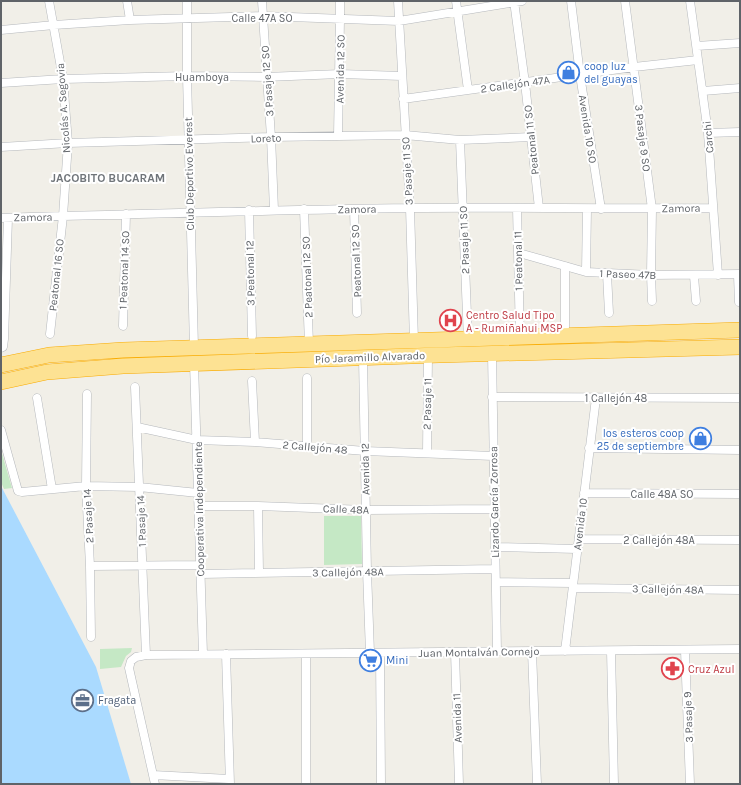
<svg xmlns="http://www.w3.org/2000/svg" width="741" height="785" font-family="Karla,sans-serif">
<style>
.green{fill:#c5e8c5}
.water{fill:#aadaff}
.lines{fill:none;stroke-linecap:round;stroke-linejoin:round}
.street-casing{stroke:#b5b8bc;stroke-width:9}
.highway-casing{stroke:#f9ab00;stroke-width:16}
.street{stroke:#fff;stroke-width:8}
.highway{stroke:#fde293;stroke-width:15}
.labels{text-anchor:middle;stroke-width:4;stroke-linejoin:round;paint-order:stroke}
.street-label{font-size:11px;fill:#5f6368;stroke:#fff}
.shop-label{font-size:11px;fill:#366cbe;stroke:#fff;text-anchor:start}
.health-label{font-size:11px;fill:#be3a42;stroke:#fff;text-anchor:start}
.service-label{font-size:11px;fill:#4e5e75;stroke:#fff;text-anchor:start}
.neighbourhood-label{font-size:12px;font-weight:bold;fill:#70757a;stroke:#fff}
</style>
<rect width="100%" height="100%" fill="#f1efe8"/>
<path class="green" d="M1 450 12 488 4 489 1 482Z
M324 516H361L362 564 324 565Z
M132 648 131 652 126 656 121 667 100 669V649Z"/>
<path class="water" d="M1 486 96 667 131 784H1Z"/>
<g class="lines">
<defs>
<path id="street" d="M49 1 63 79 68 143 63 216 50 334
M127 1 130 20
M187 1V76L194 347
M262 1 271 137 274 210
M398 1 410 208 414 341
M456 1 468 90
M514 1 525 83 539 208
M571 1 580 75 601 209
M625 1 652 209 651 275 652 301
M690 1 708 133 718 275
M1 30 54 25 130 20 263 16 399 21 522 1
M697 46 740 43
M1 83 63 79 187 76 266 77 340 74 402 76
M703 91 740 88
M403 99 634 67 698 60
M708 133 740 132
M338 136 340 19V1
M460 140 468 340
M1 147 68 143 271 137 405 135 460 140 531 137
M517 208 520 338
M304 209 309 344
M354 209 357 313
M249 210 252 336
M1 218C137 214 273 210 409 208 510 207 611 209 712 208
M519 253 586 272 651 275 740 274
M586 272 587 209
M607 274 609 313
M738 275 739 302
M694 276 696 301
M123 326 126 214
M565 327V266
M1 348 3 347 4 339 8 218
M492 353 497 652
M363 358 367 571 370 653
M194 363 203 654
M307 378V447
M252 381 255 442
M135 387 146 655
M87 394 86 486 90 566 91 637
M492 397 740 398
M37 398 52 489
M137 427 197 440 255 442 365 451 493 456
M1 430 18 491 22 492 86 486 139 487 198 493
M589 448 740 450
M427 453 428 355
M584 493 740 494
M199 506H258L366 510 494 509
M258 506 259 573
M579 539 740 540
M495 547 577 549
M90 566 200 565
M201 574 495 569
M496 582 573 583
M573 588 740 590
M685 650 690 784
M532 651 537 784
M565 651 596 398
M611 651 614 784
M455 652 459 784
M380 653 381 784
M226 654 230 784
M153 775 229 779
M155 784 129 668 131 661 136 657 146 655 740 649
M306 784V654"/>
<path id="highway" d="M1 365 49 355 123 350 740 330
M1 382 47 372 123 366 439 355 740 347"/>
</defs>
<use href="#street" class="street-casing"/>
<use href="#highway" class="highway-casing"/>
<use href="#street" class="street"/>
<use href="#highway" class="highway"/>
</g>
<defs>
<symbol id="shop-ring" viewBox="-11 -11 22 22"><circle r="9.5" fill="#fff" stroke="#3f7fe0" stroke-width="1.5"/><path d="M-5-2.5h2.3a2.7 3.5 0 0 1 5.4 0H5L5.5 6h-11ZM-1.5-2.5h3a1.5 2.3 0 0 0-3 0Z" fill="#3f7fe0"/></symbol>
<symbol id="hospital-ring" viewBox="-11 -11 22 22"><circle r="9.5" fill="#fff" stroke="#e0444e" stroke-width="1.5"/><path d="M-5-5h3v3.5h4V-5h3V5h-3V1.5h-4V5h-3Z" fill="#e0444e"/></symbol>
<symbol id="supermarket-ring" viewBox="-11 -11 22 22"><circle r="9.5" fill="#fff" stroke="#3f7fe0" stroke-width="1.5"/><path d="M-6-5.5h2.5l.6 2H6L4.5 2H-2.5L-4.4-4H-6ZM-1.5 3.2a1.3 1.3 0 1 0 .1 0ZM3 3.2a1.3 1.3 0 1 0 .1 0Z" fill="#3f7fe0"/></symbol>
<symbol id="pharmacy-ring" viewBox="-11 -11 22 22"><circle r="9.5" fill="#fff" stroke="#e0444e" stroke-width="1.5"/><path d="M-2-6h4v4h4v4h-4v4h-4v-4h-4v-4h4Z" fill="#e0444e"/></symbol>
<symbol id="office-ring" viewBox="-11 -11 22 22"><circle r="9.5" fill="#fff" stroke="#5c6f8a" stroke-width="1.5"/><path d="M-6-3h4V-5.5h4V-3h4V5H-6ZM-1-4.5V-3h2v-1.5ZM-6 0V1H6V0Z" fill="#5c6f8a"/></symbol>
</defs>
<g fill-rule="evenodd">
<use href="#shop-ring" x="556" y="60" width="25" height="25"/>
<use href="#hospital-ring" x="438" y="308" width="25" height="25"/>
<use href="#shop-ring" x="688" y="426" width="25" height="25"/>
<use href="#supermarket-ring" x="358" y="648" width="25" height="25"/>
<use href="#pharmacy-ring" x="660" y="656" width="25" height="25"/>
<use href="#office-ring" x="70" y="688" width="25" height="25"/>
</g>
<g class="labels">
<g class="street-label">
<text x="262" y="22">Calle 47A SO</text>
<text transform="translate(340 69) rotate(-89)" y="4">Avenida 12 SO</text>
<text x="202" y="81">Huamboya</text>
<text transform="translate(267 81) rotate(-94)" y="4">3 Pasaje 12 SO</text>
<text transform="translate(515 84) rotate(-8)" y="4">2 Callejón 47A</text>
<text transform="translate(63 108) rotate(-94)" y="4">Nicolás A. Segovia</text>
<text transform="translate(588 129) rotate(81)" y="4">Avenida 10 SO</text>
<text transform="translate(708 137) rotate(-95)" y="4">Carchi</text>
<text transform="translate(266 138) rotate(-2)" y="4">Loreto</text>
<text transform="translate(643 138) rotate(83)" y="4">3 Pasaje 9 SO</text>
<text transform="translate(531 140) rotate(-96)" y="4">Peatonal 11 SO</text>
<text transform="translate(407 171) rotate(-93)" y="4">3 Pasaje 11 SO</text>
<text transform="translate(189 174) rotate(-91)" y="4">Club Deportivo Everest</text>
<text transform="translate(681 208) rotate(-1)" y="4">Zamora</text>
<text transform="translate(357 209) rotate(-1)" y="4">Zamora</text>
<text transform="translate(33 217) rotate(-1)" y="4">Zamora</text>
<text transform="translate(464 240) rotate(-92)" y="4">2 Pasaje 11 SO</text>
<text transform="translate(356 261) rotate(-92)" y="4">Peatonal 12 SO</text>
<text transform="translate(518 261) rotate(-91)" y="4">1 Peatonal 11</text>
<text transform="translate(124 270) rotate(-88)" y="4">1 Peatonal 14 SO</text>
<text transform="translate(250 273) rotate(-91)" y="4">3 Peatonal 12</text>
<text transform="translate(628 274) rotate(2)" y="4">1 Paseo 47B</text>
<text transform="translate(56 275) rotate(-84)" y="4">Peatonal 16 SO</text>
<text transform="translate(307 277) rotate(-92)" y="4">2 Peatonal 12 SO</text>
<text transform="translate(370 357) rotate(-2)" y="4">Pío Jaramillo Alvarado</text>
<text x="616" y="402">1 Callejón 48</text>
<text transform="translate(427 404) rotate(-89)" y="4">2 Pasaje 11</text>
<text transform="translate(315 447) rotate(5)" y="4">2 Callejón 48</text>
<text transform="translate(365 469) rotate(-91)" y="4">Avenida 12</text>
<text x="662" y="498">Calle 48A SO</text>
<text transform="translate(494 502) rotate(-91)" y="4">Lizardo García Zorrosa</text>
<text transform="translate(199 509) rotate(-91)" y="4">Cooperativa Independiente</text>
<text transform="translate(346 509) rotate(2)" y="4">Calle 48A</text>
<text transform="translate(88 516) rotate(-93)" y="4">2 Pasaje 14</text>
<text transform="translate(141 521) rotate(-92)" y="4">1 Pasaje 14</text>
<text transform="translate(580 524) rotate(-83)" y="4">Avenida 10</text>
<text x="659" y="544">2 Callejón 48A</text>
<text transform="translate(348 572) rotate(-1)" y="4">3 Callejón 48A</text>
<text transform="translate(668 589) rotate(1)" y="4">3 Callejón 48A</text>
<text transform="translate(479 652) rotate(-1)" y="4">Juan Montalván Cornejo</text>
<text transform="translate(688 717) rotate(-92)" y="4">3 Pasaje 9</text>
<text transform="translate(457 718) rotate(-92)" y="4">Avenida 11</text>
</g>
<g class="shop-label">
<text x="584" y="70">coop luz<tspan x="584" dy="13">del guayas</tspan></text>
<text x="684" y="437" text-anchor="end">los esteros coop<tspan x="684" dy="13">25 de septiembre</tspan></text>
<text x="386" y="664">Mini</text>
</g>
<g class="health-label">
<text x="466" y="319">Centro Salud Tipo<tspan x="466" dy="13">A - Rumiñahui MSP</tspan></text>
<text x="688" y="673">Cruz Azul</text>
</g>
<g class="service-label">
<text x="98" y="704">Fragata</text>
</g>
<g class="neighbourhood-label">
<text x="108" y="182">JACOBITO BUCARAM</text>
</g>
</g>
<rect width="741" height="785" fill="none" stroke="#5f6368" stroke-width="4"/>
</svg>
